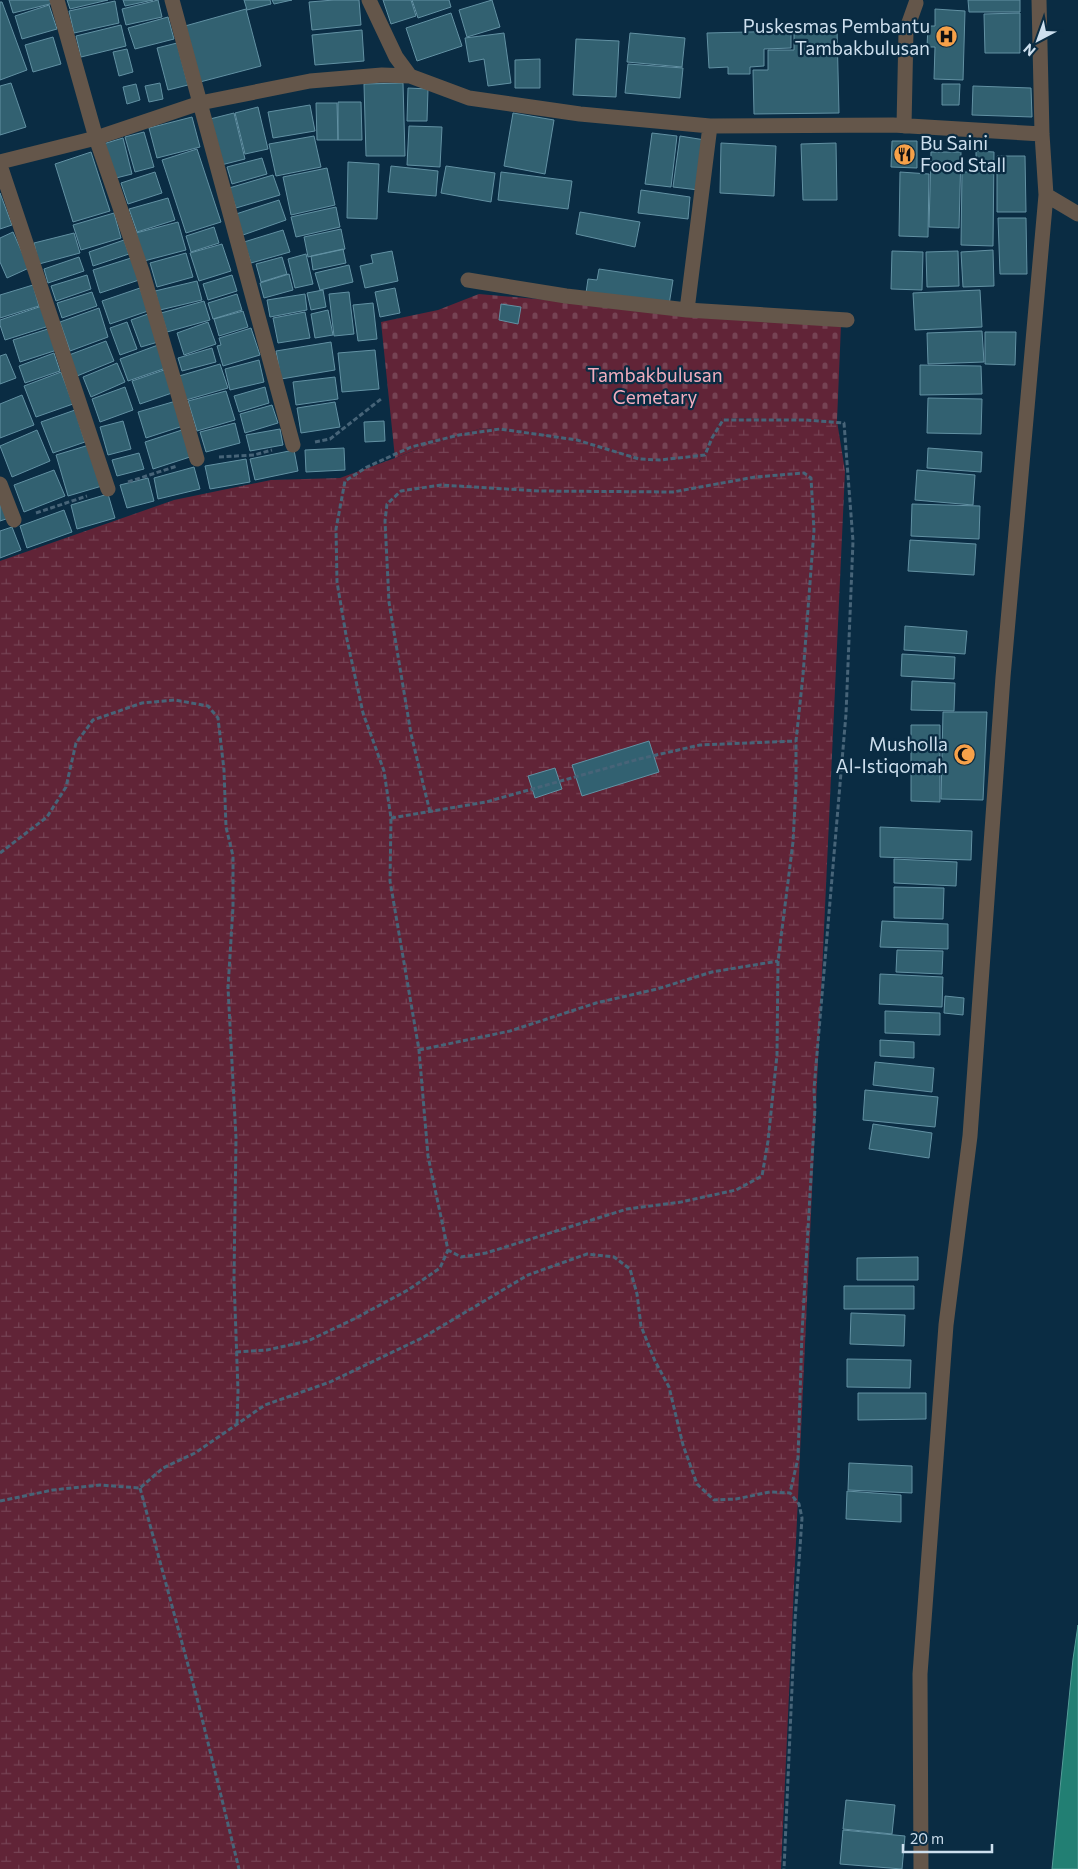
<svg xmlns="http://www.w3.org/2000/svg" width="1078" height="1869" font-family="Commissioner,sans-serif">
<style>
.wetland{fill:url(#wetland-marsh)}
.cemetery{fill:url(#cemetery-stones)}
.water{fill:#227f73;stroke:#559c98}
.building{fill:#326171;stroke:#6291a3}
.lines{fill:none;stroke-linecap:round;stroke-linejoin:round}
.path{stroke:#476478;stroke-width:3;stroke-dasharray:5 2.5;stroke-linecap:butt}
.minor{stroke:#64564a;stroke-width:15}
.labels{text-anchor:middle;stroke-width:4.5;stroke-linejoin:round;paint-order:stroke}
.poi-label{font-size:19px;fill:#cddfee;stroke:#0a2c43;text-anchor:end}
.park-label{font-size:19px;fill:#f3aebf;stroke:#0a2c43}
</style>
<defs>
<pattern id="wetland-marsh" width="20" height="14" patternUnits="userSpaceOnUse" patternTransform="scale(1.25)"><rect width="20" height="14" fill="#612437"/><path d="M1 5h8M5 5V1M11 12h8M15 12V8" fill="none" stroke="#764354"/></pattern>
<pattern id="cemetery-stones" width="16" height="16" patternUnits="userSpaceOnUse" patternTransform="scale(1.25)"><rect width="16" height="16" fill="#612437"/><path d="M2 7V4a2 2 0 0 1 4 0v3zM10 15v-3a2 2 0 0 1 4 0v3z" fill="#764354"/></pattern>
</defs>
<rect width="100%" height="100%" fill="#0a2c43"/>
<path class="wetland" d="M722 418 837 421 845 471 781 1869H0V561L174 500 271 480 340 478 395 458 430 444 482 428 539 433 611 449 652 462H699Z"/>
<path class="cemetery" d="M479 294 841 325 837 421 722 418 699 462H652L611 449 539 433 482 428 430 444 395 458 381 322 438 310Z"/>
<path class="water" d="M1078 1625V1869H1052L1073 1659Z"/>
<path class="building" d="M9 0H54V3L13 13Z
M67 0H108L70 9Z
M123 0H153L125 6Z
M158 0 162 17 126 25 122 9Z
M244 0H270L271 4 247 10Z
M272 0H292L274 4Z
M334 0H359L361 25 312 30 309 2Z
M383 0H411L416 16 391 24Z
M412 0H449L451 7 418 18Z
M492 0 500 27 467 37 459 10Z
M968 0H1020V12H969Z
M115 1 119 23 74 33 69 11Z
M0 2H2L27 70 0 80Z
M49 5 57 29 22 39 15 16Z
M246 9 261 66 200 82 185 26Z
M935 9 965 11 963 80 934 79 935 47H927L928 26H935Z
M451 13 462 46 417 61 406 28Z
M1020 13V53H985L984 14Z
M168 17 174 39 135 49 128 28Z
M121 25 126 46 81 57 76 36Z
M794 29H837L839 113 754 114 753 70H768V50H794Z
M362 30 364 61 315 65 312 35Z
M791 31V48L764 49V66L750 67V74H728V67L709 68 707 33Z
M504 33 511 83 488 86 484 59 469 62 465 38Z
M630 33 685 38 682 67 627 62Z
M53 37 61 64 33 72 25 45Z
M576 39 619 41 616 97 573 95Z
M177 43 188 85 168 90 157 48Z
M127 49 133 72 119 76 113 52Z
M540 59V88H515V60Z
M628 64 683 68 680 98 625 93Z
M11 83 26 127 0 135V86Z
M160 83 163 99 149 102 145 86Z
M403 83 405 156H366L364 84Z
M136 84 140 100 127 104 123 87Z
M942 84H960L959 105H942Z
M973 86 1031 88 1032 117 972 115Z
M408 88 428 89 427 121H407Z
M338 102H361L362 140H338Z
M316 103H337L338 140H317Z
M310 105 315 131 273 138 268 112Z
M258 107 268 149 245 154 235 113Z
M234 113 245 159 221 165 210 119Z
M513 113 554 120 545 174 504 166Z
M192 117 200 147 157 158 149 128Z
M409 126 442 127 440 167 407 165Z
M144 132 154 167 135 172 125 137Z
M652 133 677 136 671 187 645 184Z
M314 136 321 167 276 176 269 144Z
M680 136 705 140 699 190 673 187Z
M123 138 132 174 112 179 103 144Z
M892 141H917V168L891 167Z
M721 143 776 146 774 196 720 193Z
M836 143 837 200H803L801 144Z
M197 149 221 222 186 233 162 160Z
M976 151 994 152 993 246 961 245 962 172H976Z
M91 152 110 211 73 222 55 164Z
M931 152H961L959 228 929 227Z
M997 156H1025L1026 212H997Z
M262 158 267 174 232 184 227 167Z
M348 162 379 164 377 219 347 218Z
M391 166 438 171 436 196 388 192Z
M446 166 495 173 491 202 441 193Z
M327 168 335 205 291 215 283 177Z
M155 172 162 193 128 204 121 183Z
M501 172 572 181 568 209 498 200Z
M900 172 929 174 928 237 899 236Z
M273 175 280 195 236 208 229 188Z
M641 190 690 197 688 219 638 213Z
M0 193 12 225 0 229Z
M168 198 175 220 137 232 129 209Z
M279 200 286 220 243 235 236 214Z
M336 207 340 227 296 237 291 217Z
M580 212 640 222 635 247 576 234Z
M114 213 121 238 81 250 73 225Z
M998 218H1026L1027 274H1000Z
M178 222 186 250 144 261 136 233Z
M214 227 219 243 191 252 186 236Z
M341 229 345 249 308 257 304 237Z
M283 230 290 252 251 263 244 242Z
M13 232 29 268 7 278 0 262V238Z
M74 233 80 253 39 264 34 243Z
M124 240 129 254 93 266 89 252Z
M222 244 231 271 199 281 190 253Z
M343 249 346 263 313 270 311 256Z
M993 250 994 286 963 287 961 252Z
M392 251 398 281 365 288 360 266 373 263 371 255Z
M892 251 923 252 922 290 891 289Z
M958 251 959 286 927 287 926 252Z
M186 253 193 277 157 287 150 263Z
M306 254 313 284 295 288 288 259Z
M79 257 84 271 48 283 44 269Z
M282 257 287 274 261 282 256 264Z
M131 258 139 280 100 293 93 270Z
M349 265 353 282 320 290 315 273Z
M599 269 673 280 669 305 586 293 588 279 597 280Z
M289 274 293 290 264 298 260 283Z
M87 275 91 289 56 301 51 286Z
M232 275 237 291 208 300 203 284Z
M197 281 202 300 160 310 155 291Z
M33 285 39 306 0 318V295Z
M140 288 148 311 110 324 102 301Z
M395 288 400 313 380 317 375 292Z
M323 290 326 307 311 310 307 293Z
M980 290 982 327 915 330 913 293Z
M92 292 97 306 62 318 57 303Z
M349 292 354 334 334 336 329 294Z
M237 294 242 310 213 319 208 303Z
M305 294 307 310 270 317 267 300Z
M204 301 210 320 167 332 161 313Z
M373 303 377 339 358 341 353 305Z
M501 304 521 307 518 324 499 320Z
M42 306 49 326 5 340 0 325V320Z
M99 308 108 337 70 351 60 322Z
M328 310 333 335 315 338 311 314Z
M243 311 248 327 219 336 214 319Z
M305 312 310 338 278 343 273 318Z
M148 314 158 342 141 347 131 320Z
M127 322 137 349 120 355 110 328Z
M208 322 216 344 184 355 177 333Z
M51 328 57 350 20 362 13 340Z
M251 328 260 355 223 366 217 346 221 345 219 338Z
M982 331 984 362 928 364 927 333Z
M985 332H1016L1015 365 985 364Z
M106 341 114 361 77 376 69 355Z
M331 342 335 370 281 379 276 351Z
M158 345 166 368 128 381 120 359Z
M212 348 216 362 182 371 178 358Z
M375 350 379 389 342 392 338 353Z
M54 353 60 371 25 383 19 366Z
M6 354 16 378 0 384V356Z
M259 360 264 382 230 390 225 369Z
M117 363 125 382 91 397 83 377Z
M220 364 228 388 186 400 179 376Z
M920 365 981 366 982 394 920 395Z
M164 370 172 393 140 404 132 381Z
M61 372 73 404 36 417 24 386Z
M335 377 338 399 296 405 293 382Z
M125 387 133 410 100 422 92 399Z
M265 387 269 403 239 412 234 396Z
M226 391 235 420 197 431 188 401Z
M22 395 34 425 0 438V404Z
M928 398 982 399 981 434 927 433Z
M176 401 183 426 146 438 138 412Z
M335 402 340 427 301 433 297 408Z
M272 405 278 423 245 433 240 414Z
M75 410 85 442 53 453 41 422Z
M123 421 131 449 108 455 100 427Z
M384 421 385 441 365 442 364 422Z
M235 423 240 443 206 452 200 432Z
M185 429 193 456 153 469 145 442Z
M280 429 283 445 250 451 246 435Z
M37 430 50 461 12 477 0 446Z
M89 445 102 486 68 496 56 455Z
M344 448 345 470 306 472 305 450Z
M928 448 982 452 981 472 927 468Z
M294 450 298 471 255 480 250 459Z
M139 453 144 469 117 476 112 460Z
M246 459 250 482 210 489 205 466Z
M194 467 200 489 158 499 154 478Z
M54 470 65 496 24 512 14 485Z
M917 470 975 475 973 505 915 500Z
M148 478 154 501 127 508 120 485Z
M108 494 115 518 77 529 71 505Z
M0 495 9 518 0 521Z
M912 504 980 506 979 539 911 536Z
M64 510 72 532 27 548 20 526Z
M12 527 21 550 0 558V531Z
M910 540 976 544 974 575 908 571Z
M905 626 967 631 965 654 904 650Z
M902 654 955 657 954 679 901 676Z
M912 681 955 683 954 711 911 710Z
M943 712H987L983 800 941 799Z
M911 725H940V802L911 801Z
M649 741 659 772 582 796 572 765Z
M555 768 562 789 535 798 528 776Z
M880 827 972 831 971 860 880 857Z
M894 859 957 862 956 886 894 883Z
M894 887 944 888 943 919 894 918Z
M882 921 948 924V949L880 947Z
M897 950 943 951 942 974 896 972Z
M880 974 943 977 942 1007 879 1004Z
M945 996 964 998 963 1015 944 1013Z
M885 1011 940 1013V1035L885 1033Z
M880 1040 914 1042V1058L880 1056Z
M875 1062 934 1068 932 1092 873 1085Z
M865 1090 938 1097 935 1127 863 1120Z
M873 1124 932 1133 929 1158 869 1149Z
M918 1257V1280H857V1258Z
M844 1286H914V1309H844Z
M851 1313 905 1315 904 1346 850 1344Z
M847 1359 911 1360 910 1388 847 1387Z
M858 1393H926V1419L858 1420Z
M849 1463 912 1466V1493L848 1490Z
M847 1491 901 1495V1522L846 1519Z
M846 1800 895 1805 892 1834 843 1829Z
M843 1830 905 1836 902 1869 840 1864Z"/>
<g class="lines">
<path class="path" d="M315 442 330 439 381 399
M219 457 254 455 272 450
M128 482 177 466
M36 513 87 496
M430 812 411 734 389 602 385 521 387 504 401 491 441 485 539 491 673 492 755 477 804 473 811 478 814 530 803 675 796 741V786L793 842 778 961 777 1055 768 1141 762 1176 736 1190 681 1202 627 1209 486 1253 461 1257 448 1250
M391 818 486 802 639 759 700 745 796 741
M0 853 47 817 66 787 76 743 93 720 142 703 175 700 208 706 218 718 224 770 226 827 233 856V907L228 988 236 1138 234 1279 238 1391 237 1423
M419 1050 510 1031 596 1003 657 989 712 972 778 961
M236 1352 267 1350 308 1341 354 1319 408 1290 440 1268 448 1250 428 1156 419 1050 390 881 391 818 384 771 363 713 346 635 337 582 336 529 345 481 367 467 411 447 459 435 500 429 577 440 639 459 660 460 705 455 712 438 723 420H806L844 423 853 541 846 714 814 1089 815 1108 802 1333 798 1458 790 1493
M140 1488 197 1698 239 1869
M0 1501 53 1490 100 1485 140 1488 163 1468 195 1453 265 1405 330 1382 422 1338 528 1275 587 1254 614 1257 630 1269 637 1294 641 1326 655 1361 669 1387 683 1445 697 1484 714 1500 736 1499 770 1492 790 1493 799 1504 802 1518 795 1620 784 1869"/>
<path class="minor" d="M57 0 96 138 143 274 197 459
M172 0 293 445
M369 0 396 57 410 76 469 98 580 114 710 126 893 125 1042 134
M904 126 906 31 916 3
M0 162 96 138 200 103 310 81 382 75 410 76
M0 165 108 489
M1046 195 1078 214
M468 280 566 296 687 310 710 126
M687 310 847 320
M0 484 14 520
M921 1869 920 1674 946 1325 970 1136 1003 677 1046 195 1042 134 1039 0"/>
</g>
<defs>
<symbol id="hospital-disc" viewBox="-11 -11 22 22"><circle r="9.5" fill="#f7a149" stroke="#0a2c43"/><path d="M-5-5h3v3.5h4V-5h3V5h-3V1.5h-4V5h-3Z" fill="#111"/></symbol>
<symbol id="restaurant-disc" viewBox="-11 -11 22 22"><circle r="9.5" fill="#f7a149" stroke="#0a2c43"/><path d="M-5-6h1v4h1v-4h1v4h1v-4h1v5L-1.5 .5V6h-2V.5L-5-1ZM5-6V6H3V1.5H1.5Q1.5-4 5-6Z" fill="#111"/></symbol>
<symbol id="mosque-disc" viewBox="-11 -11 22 22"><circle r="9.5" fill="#f7a149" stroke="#0a2c43"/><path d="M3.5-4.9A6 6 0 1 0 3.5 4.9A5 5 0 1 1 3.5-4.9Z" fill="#111"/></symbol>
</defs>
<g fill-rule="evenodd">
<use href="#hospital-disc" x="934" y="24" width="25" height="25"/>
<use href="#restaurant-disc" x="892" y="142" width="25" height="25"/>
<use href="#mosque-disc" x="952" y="742" width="25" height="25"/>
</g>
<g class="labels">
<g class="poi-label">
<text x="930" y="33">Puskesmas Pembantu<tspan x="930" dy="22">Tambakbulusan</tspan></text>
<text x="920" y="150" text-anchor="start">Bu Saini<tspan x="920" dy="22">Food Stall</tspan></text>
<text x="948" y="751">Musholla<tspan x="948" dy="22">Al-Istiqomah</tspan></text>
</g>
<g class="park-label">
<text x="655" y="382">Tambakbulusan<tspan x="655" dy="22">Cemetary</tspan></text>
</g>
</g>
<g transform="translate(1038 40) rotate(221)" stroke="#0a2c43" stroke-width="4" paint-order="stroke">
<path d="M0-4L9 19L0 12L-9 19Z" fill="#cddfee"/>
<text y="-8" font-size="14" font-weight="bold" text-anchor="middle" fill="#cddfee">N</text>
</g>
<path d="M903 1844v8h89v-8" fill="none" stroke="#cddfee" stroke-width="2.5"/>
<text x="910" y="1844" font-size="15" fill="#cddfee" stroke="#0a2c43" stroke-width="4" paint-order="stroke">20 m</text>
</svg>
